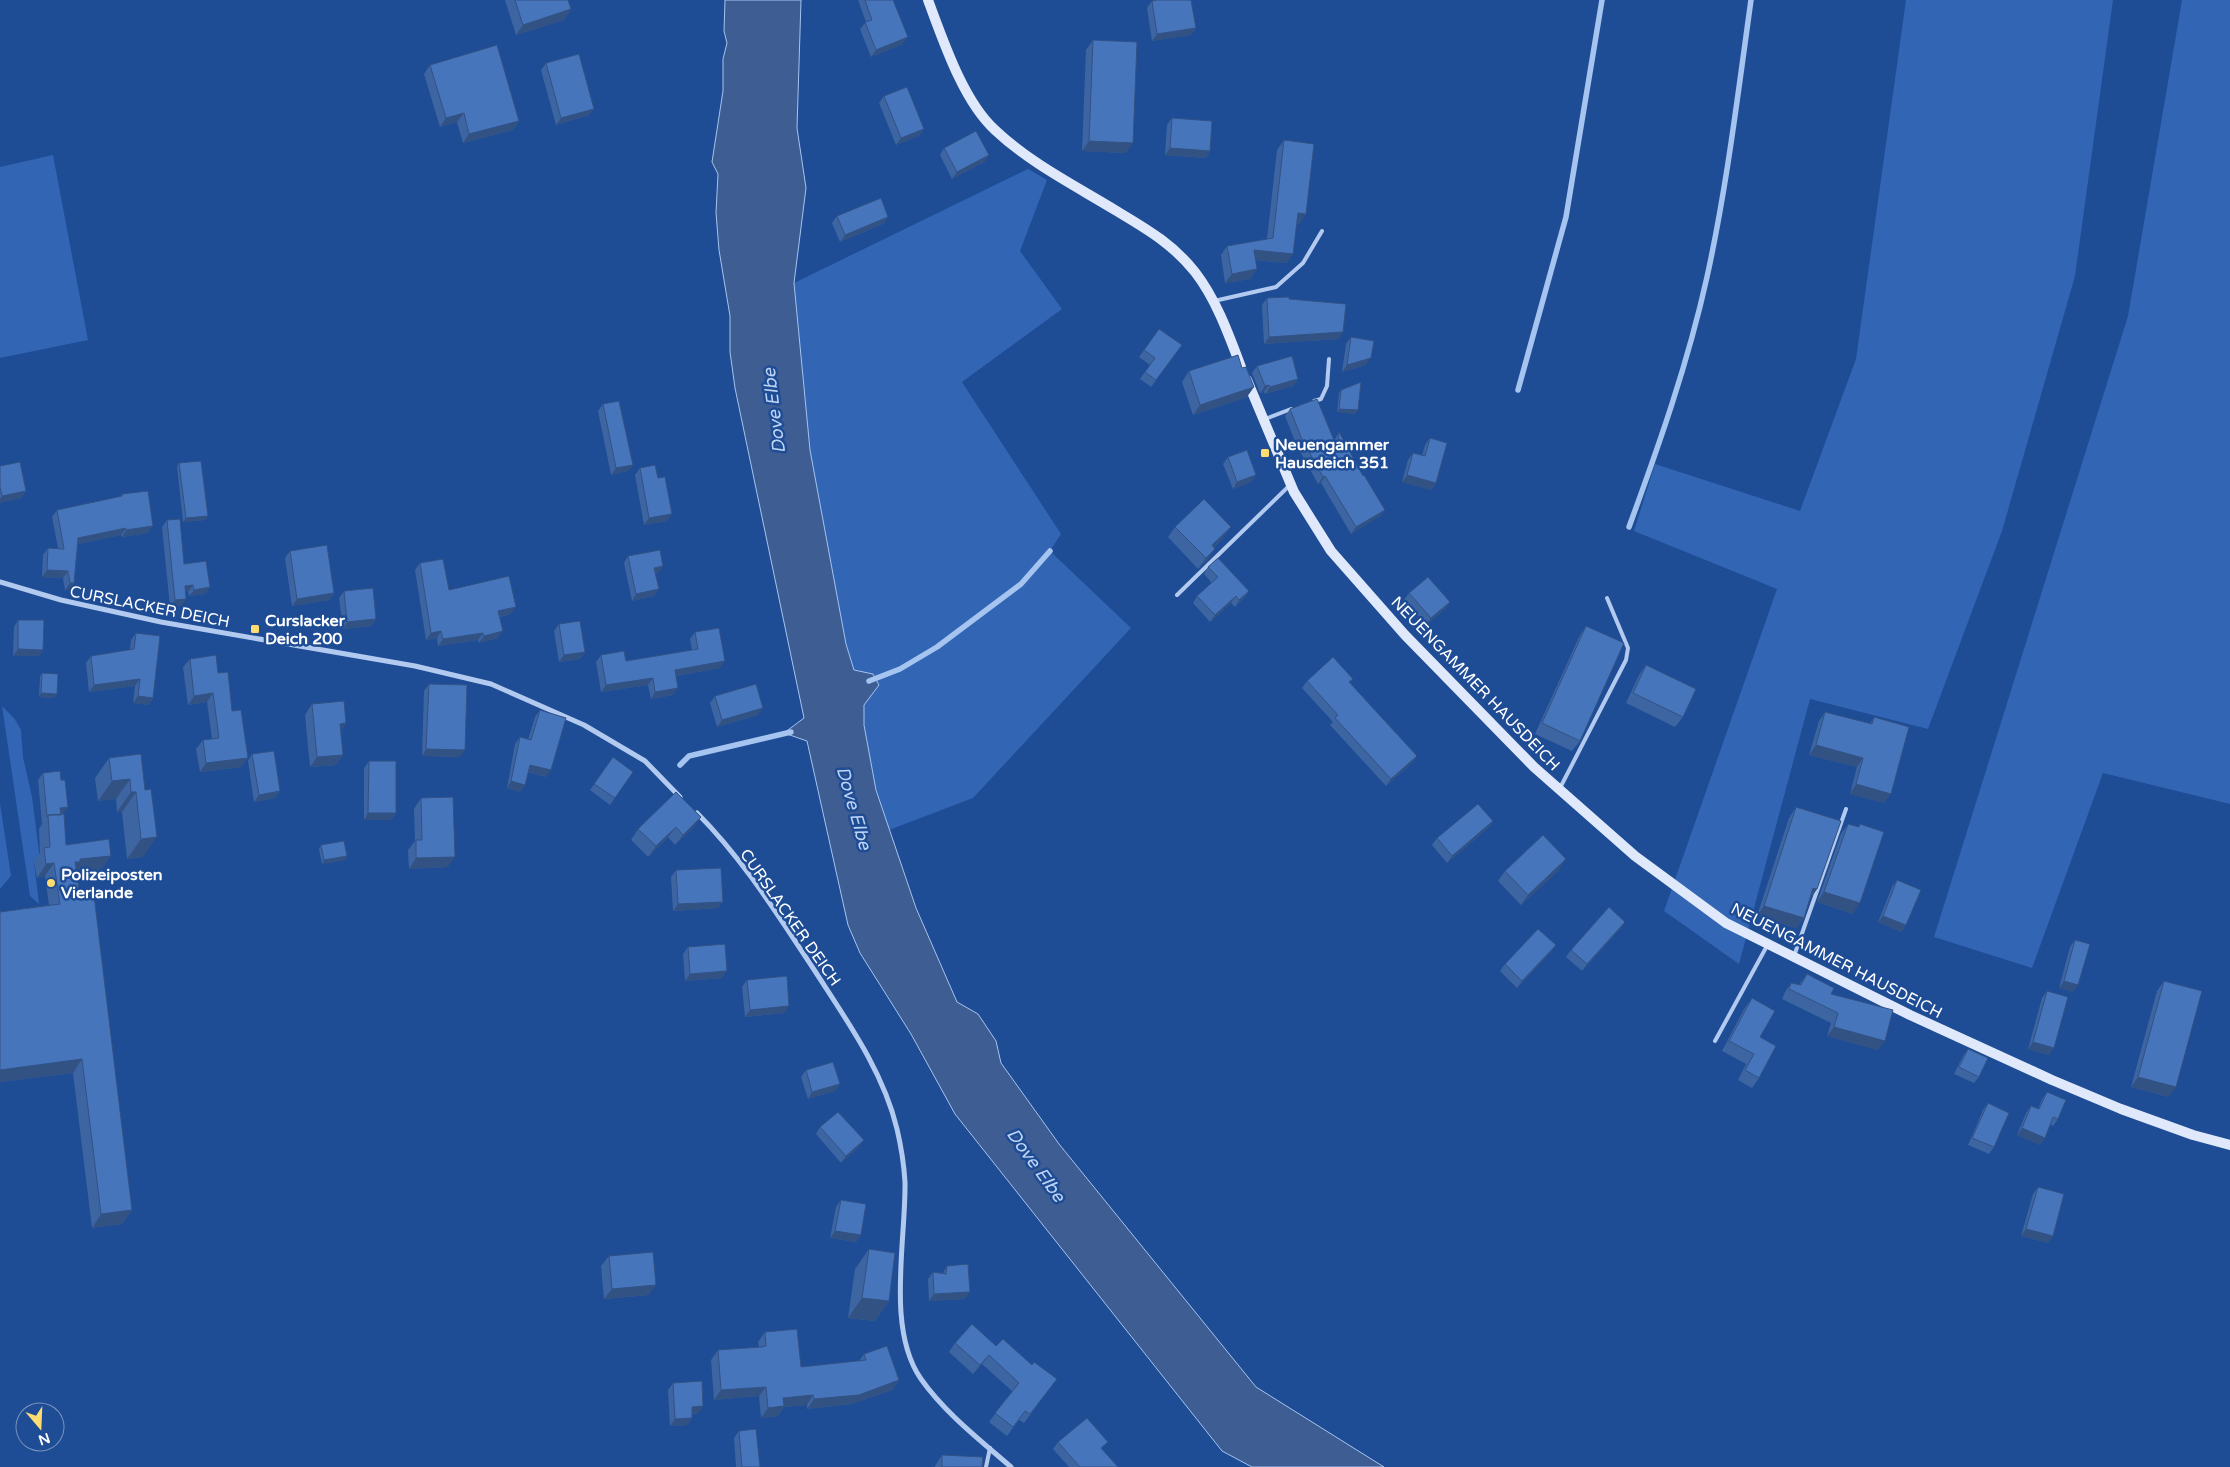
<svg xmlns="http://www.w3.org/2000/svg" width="2230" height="1467" font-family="'Varela Round',sans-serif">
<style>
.green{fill:#3265b3}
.water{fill:#3e5d93;stroke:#a5c4f0}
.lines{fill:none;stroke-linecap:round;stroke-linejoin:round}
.stream{stroke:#a5c4f0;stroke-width:5.5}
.lane{stroke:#b2caef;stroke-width:4}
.street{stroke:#b2caef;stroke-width:5}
.secondary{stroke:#dfe9fb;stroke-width:10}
.wall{fill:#3d65a2}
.shaded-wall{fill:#325284}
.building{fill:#4775bc;stroke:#325284}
.poi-dot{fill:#fddc71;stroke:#1e4c95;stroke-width:2}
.labels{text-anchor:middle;stroke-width:5;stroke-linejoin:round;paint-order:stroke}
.poi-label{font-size:16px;font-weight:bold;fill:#fff;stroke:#1e4c95;text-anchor:start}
.street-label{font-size:16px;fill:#fff;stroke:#1e4c95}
.water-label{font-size:18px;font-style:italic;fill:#bed4f5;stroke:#1e4c95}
</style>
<rect width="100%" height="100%" fill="#1e4c95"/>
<path class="green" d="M1906 0H2113L2075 276 2002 531 1928 729 1810 699 1739 964 1664 911 1777 589 1634 531 1655 464 1800 511 1856 359Z
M2182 0H2230V804L2103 773 2032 968 1934 937 2128 316Z
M53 155 88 340 0 358V167Z
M1028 169 1047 180 1020 251 1062 309 962 382 1061 534 1050 551 1131 628 973 798 889 830C877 793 862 746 864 708 865 696 870 684 873 674L854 671 846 644 810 450 794 283Z
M2 706 14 718 21 730 23 757 32 797 40 859 34 862 39 904 30 896Z
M0 803 11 876 0 889Z"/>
<path class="water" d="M725 0H801L797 128 806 188 794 283 810 450 846 644 854 670 873 674 879 685 864 705V725L876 790 916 908 957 1002 978 1014 996 1041 1001 1063 1059 1144 1256 1387 1384 1467H1252L1222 1451 955 1114 911 1034 860 953 848 925 807 741 784 733 804 718 735 388 730 352V316L719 250 716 213 718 174 712 162 723 91V59L727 43 724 31Z"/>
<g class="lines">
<path class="stream" d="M1518 390 1566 217 1602 0
M1629 527C1659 445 1688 363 1707 277 1727 186 1738 93 1751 0
M869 681 900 669 937 647 1021 584 1050 551
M680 765 689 756 791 732"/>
<path class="lane" d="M1214 301 1276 287 1303 263 1322 231
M1314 401 1321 399 1327 386 1329 359
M1265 419 1291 409
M1177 595 1289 486
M1560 788 1626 660 1628 648 1607 598
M1794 956 1846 809
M1715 1041 1768 944
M986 1467 990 1448"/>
<path class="street" d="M0 582 61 600 161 622 415 666 491 684 584 725 645 761 680 797
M697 813C743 859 777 914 813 968 845 1018 883 1070 897 1129 901 1146 904 1165 905 1182 906 1241 886 1329 921 1379 945 1413 980 1440 1011 1467"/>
<path class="secondary" d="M928 0C943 40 963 101 995 130 1030 163 1074 185 1115 210 1145 228 1172 243 1195 272 1216 299 1229 335 1241 367
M1247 380 1294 492 1331 551 1405 635 1534 767 1635 856 1726 923 1910 1015 2052 1080 2121 1109 2193 1135 2230 1145"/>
</g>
<path class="wall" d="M505 0H568L571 9 564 20 516 35Z
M858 0H893L903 44 871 57 860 29 866 22Z
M1152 1 1196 28 1191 35 1152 41 1147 8Z
M1093 40 1126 153 1082 151 1086 50Z
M546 63 589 115 556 125 541 70Z
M430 65 519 121 513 130 463 143 457 122 440 127 424 74Z
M884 96 924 129 919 136 896 145 879 103Z
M1172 118 1210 151 1206 158 1165 155 1167 125Z
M1284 140 1306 214 1299 224H1296L1293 254 1286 263 1255 260 1257 269 1250 279 1225 283 1221 255 1227 246 1267 239 1277 150Z
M944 148 989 155 984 162 952 179 940 155Z
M837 216 888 217 883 224 840 242 832 223Z
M1267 298 1289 299 1343 332 1339 339 1264 344 1262 305Z
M1159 329 1182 345 1151 387 1140 379 1150 365 1139 357Z
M1351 337 1366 365 1342 372 1346 344Z
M1257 366 1298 379 1293 386 1265 394 1264 392 1260 393 1252 373Z
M1189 371 1247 397 1193 415 1182 382Z
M1341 390 1356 414 1337 412 1339 393Z
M603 404 633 465 628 471 611 475 598 411Z
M1290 409 1334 441 1335 439 1339 432 1363 476 1385 510 1380 516 1351 534 1321 483 1318 484 1296 444 1285 416Z
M1430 438 1436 483 1431 490 1402 482 1408 460 1413 453 1422 456 1425 445Z
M1228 457 1256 475 1251 482 1233 489 1223 464Z
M179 463 208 516 205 520 183 522 177 466Z
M0 466 26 491 21 498 0 503Z
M640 468 658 478 667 521 644 525 635 475Z
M122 494 148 533 122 537 121 535 78 544 74 583 69 590H65L63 578 42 577 43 555 48 548H58L52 517 57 510 120 497Z
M167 520 184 564 210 587 205 594 189 596 188 592H186V599L181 606 170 607 162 527Z
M1175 527 1223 538 1214 547 1208 559 1198 569 1168 537Z
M290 551 334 593 329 600 292 606 285 558Z
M628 556 663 566 658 573 655 574 659 589 654 596 632 601 624 563Z
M420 563 449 590 511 614 500 617 498 638 479 643 478 640 438 646 437 638 426 640 415 570Z
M1208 567 1249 591 1244 598 1235 607 1231 603 1210 622 1193 603 1197 596 1212 583 1204 574Z
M344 591 372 626 343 629 339 598Z
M1409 593 1450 602 1445 609 1426 625 1404 600Z
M18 620 43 650 39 656H13L14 627Z
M559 624 585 652 580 659 559 662 554 631Z
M1586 626 1580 741 1572 751 1535 734 1579 637Z
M695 632 720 668 676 676 673 695 651 699 648 685 601 692 596 662 601 655 626 661 692 650 690 639Z
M136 633 153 698 149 705 133 703 135 686 89 692 86 663 91 656 130 650 131 640Z
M190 659 218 673 232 711 248 758 241 767 200 772 196 749 203 740 212 739 207 702 188 705 183 667Z
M1646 665 1683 717 1675 727 1626 703 1639 675Z
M42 673 57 694 54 698 39 697 40 676Z
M1307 681 1350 683 1417 756 1412 763 1386 786 1330 725 1333 722 1302 688Z
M429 684 460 757 422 756 424 691Z
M715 696 758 715 717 727 710 703Z
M312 704 346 723 341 730 343 755 336 765 310 767 305 715Z
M540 710 546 777 528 772 525 785 520 792 507 788 515 744 520 737 528 740 535 717Z
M1825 712 1870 724 1874 717 1884 803 1850 794 1857 767 1809 755 1819 721Z
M141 754 143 857 127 859 122 812H117L116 799 98 801 95 778 109 758Z
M252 754 280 791 275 798 254 802 248 761Z
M613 757 633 772 610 805 590 790Z
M369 761 396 813 391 820H364V768Z
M43 773 61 780 68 807 63 814 66 845 102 869 77 872 80 897 132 1210 122 1224 92 1228 73 1073 0 1082V912L49 905 45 876 37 878 34 862 40 853 39 829 42 824 38 780Z
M676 792 694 827 675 845 668 837 648 857 631 840 638 829Z
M421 798 448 867 409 869 408 850 415 841 414 809Z
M1796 807 1817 889 1810 899 1804 918 1796 928 1757 916 1789 818Z
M1493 821 1488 828 1447 863 1432 845 1437 838Z
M1848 824 1858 827 1860 824 1853 914 1817 902 1841 834Z
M321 845 347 856 345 860 322 864 319 849Z
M676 870 723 902 718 908 673 911 671 877Z
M1559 870 1521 905 1498 881 1505 871Z
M1897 880 1906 925 1901 932 1878 922 1892 887Z
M1625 922 1620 929 1582 971 1566 957 1571 950Z
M2075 940 2073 992 2059 988 2070 947Z
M1556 945 1551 952 1517 988 1500 971 1505 964Z
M688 947 722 978 685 981 683 954Z
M1807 974 1831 994 1878 1050 1827 1036 1831 1023 1782 999 1785 992 1791 983 1799 985Z
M747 980 785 1013 745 1017 742 987Z
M2164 981 2169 1097 2131 1087 2157 991Z
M2047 991 2049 1055 2028 1049 2042 998Z
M1752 998 1760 1037 1759 1078 1752 1088 1738 1080 1746 1064 1722 1051 1744 1009Z
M1968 1049 1979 1077 1974 1083 1954 1074 1963 1056Z
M806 1070 840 1084 835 1091 808 1099 801 1077Z
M2047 1092 2058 1119 2053 1126 2050 1124 2045 1138 2040 1145 2017 1135 2026 1113 2031 1106 2038 1109 2042 1099Z
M1988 1103 1994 1147 1989 1154 1968 1145 1983 1110Z
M820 1127 859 1147 841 1163 816 1134Z
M2038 1187 2053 1236 2048 1243 2021 1236 2033 1194Z
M841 1200 861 1235 856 1242 830 1238 836 1207Z
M869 1249 889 1301 875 1321 848 1318 855 1269Z
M609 1256 649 1295 604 1299 601 1266Z
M947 1266 965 1299 929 1301 928 1279 933 1272 943 1273Z
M765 1332 801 1367 859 1361 864 1354 899 1380 892 1390 852 1404 807 1409V1405L784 1407 778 1416 761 1418 759 1396 714 1400 711 1360 718 1350 759 1347 758 1342Z
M955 1343 996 1346 1032 1365 1057 1379 1024 1423 1019 1420 1007 1436 989 1422 1012 1391 982 1364 973 1374 949 1352Z
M673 1383 699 1413 692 1414 688 1425 670 1426 668 1390Z
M739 1431 760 1467H736L734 1438Z
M1058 1442 1103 1449 1102 1450 1118 1467H1069L1053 1449Z
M942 1455 982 1467H935V1466Z"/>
<path class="shaded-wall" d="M571 9 564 20 516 35 523 25Z
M1196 28 1191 35 1152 41 1157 34Z
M908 37 903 44 871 57 876 50Z
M594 109 589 115 556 125 561 118Z
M464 113 457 122 440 127 446 118Z
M519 121 513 130 463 143 469 134Z
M924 129 919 136 896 145 901 138Z
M1089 141 1133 143 1126 153 1082 151Z
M1170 148 1210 151 1206 158 1165 155Z
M989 155 984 162 952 179 957 172Z
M1298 213 1306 214 1299 224 1291 223Z
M888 217 883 224 840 242 845 235Z
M1254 250 1293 254 1286 263 1247 259Z
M1257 269 1250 279 1225 283 1232 274Z
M1343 332 1339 339 1264 344 1269 337Z
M1371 358 1366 365 1342 372 1347 365Z
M1298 379 1293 386 1265 394 1270 387Z
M1269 385 1264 392 1260 393 1265 386Z
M1254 387 1247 397 1193 415 1200 405Z
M1339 409 1358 410 1356 414 1337 412Z
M633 465 628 471 611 475 616 468Z
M1256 475 1251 482 1233 489 1237 482Z
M1407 475 1436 483 1431 490 1402 482Z
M1325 476 1321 483 1318 484 1323 477Z
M26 491 21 498 0 503V499L2 496Z
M1385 510 1380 516 1351 534 1356 527Z
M672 514 667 521 644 525 649 518Z
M208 516 205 520 183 522 186 518Z
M153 526 148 533 122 537 126 530Z
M1231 527 1223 538 1205 555 1212 545Z
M126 528 121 535 74 545 78 538Z
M1215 549 1208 559 1198 569 1206 558Z
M663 566 658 573 649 575 654 568Z
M47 570 68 571 63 578 42 577Z
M70 583H74L69 590H65Z
M193 585 188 592 180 593 185 586Z
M210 587 205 594 189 596 194 590Z
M659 589 654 596 632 601 636 594Z
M1249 591 1244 598 1235 607 1239 600Z
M334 593 329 600 292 606 297 599Z
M1236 596 1231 603 1210 622 1215 615Z
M186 599 181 606 170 607 175 600Z
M1450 602 1445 609 1426 625 1431 618Z
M516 607 511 614 494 618 498 611Z
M376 619 372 626 343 629 347 622Z
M441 631 437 638 426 640 431 633Z
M503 631 498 638 479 643 484 636Z
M483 633 478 640 438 646 443 639Z
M18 649 43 650 39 656H13Z
M585 652 580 659 559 662 564 655Z
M725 661 720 668 670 677 675 670Z
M653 678 648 685 601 692 606 685Z
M140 679 135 686 89 692 94 685Z
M678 688 673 695 651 699 655 692Z
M41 693 57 694 54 698 39 697Z
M213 693 207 702 188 705 194 696Z
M138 696 153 698 149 705 133 703Z
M763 708 758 715 717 727 722 720Z
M346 723 339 734 340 724Z
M1816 745 1863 758 1857 767 1809 755Z
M426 749 465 750 460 757 422 756Z
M343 755 336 765 310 767 317 757Z
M1417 756 1412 763 1386 786 1391 779Z
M248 758 241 767 200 772 206 763Z
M530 765 551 770 546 777 526 771Z
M130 779 116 799 98 801 112 781Z
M511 781 525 785 520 792 507 788Z
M1856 784 1891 794 1884 803 1850 794Z
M280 791 275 798 254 802 259 795Z
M131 792H136L122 812H117Z
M68 807 63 814 56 815 60 808Z
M368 813H396L391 820H364Z
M701 817 694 827 675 845 683 835Z
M1493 821 1488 828 1447 863 1452 856Z
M676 827 668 837 648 857 656 846Z
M157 837 143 857 127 859 141 839Z
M111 856 102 869 73 873 75 862 80 859Z
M347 856 345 860 322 864 324 860Z
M455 857 448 867 409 869 416 858Z
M1566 859 1559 870 1521 905 1528 895Z
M54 863 45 876 37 878 46 864Z
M1813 888 1817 889 1810 899 1806 898Z
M1824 892 1860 903 1853 914 1817 902Z
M723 902 718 908 673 911 678 904Z
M1764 906 1804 918 1796 928 1757 916Z
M1883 916 1906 925 1901 932 1878 922Z
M1625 922 1620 929 1582 971 1587 964Z
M1556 945 1551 952 1517 988 1522 981Z
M727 971 722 978 685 981 690 974Z
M2064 981 2078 985 2073 992 2059 988Z
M789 1006 785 1013 745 1017 750 1010Z
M1834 1027 1885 1041 1878 1050 1827 1036Z
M2033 1042 2054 1048 2049 1055 2028 1049Z
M82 1059 73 1073 0 1082V1070Z
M2138 1077 2176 1087 2169 1097 2131 1087Z
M840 1084 835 1091 808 1099 812 1092Z
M2022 1128 2045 1138 2040 1145 2017 1135Z
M864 1140 859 1147 841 1163 846 1156Z
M132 1210 122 1224 92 1228 101 1214Z
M2026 1229 2053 1236 2048 1243 2021 1236Z
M835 1231 861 1235 856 1242 830 1238Z
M656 1285 649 1295 604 1299 612 1289Z
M970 1292 965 1299 929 1301 934 1294Z
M862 1298 889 1301 875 1321 848 1318Z
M989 1355 982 1364 973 1374 980 1365Z
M899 1380 892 1390 852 1404 807 1409 814 1399Z
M766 1387 759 1396 714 1400 721 1390Z
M813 1395 807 1405 784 1407 778 1416 761 1418 768 1408 783 1398Z
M703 1406 699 1413 687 1414 692 1407Z
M692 1418 688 1425 670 1426 675 1419Z"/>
<path class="building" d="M515 0H568L571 9 523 25Z
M865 0H893L908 37 876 50 865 22 872 20Z
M1157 0H1191L1196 28 1157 34 1152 1Z
M1093 40 1137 42 1133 143 1089 141Z
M497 45 519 121 469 134 464 113 446 118 430 65Z
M579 54 594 109 561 118 546 63Z
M907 87 924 129 901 138 884 96Z
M1172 118 1212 121 1210 151 1170 148Z
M976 131 989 155 957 172 944 148Z
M1284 140 1314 144 1306 214 1298 213 1293 254 1254 250 1257 269 1232 274 1227 246 1273 238Z
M881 198 888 217 845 235 837 216Z
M1289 297V299L1346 304 1343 332 1269 337 1267 298Z
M1159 329 1182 345 1156 380 1145 372 1155 358 1144 350Z
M1351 337 1374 341 1371 358 1347 365Z
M1238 355 1242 368 1246 367 1254 387 1200 405 1189 371Z
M1292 356 1298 379 1270 387 1269 385 1265 386 1257 366Z
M1361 382 1358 410 1339 409 1341 390Z
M1317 399 1338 450 1339 432 1363 476 1364 475 1385 510 1356 527 1325 476 1323 477 1301 437 1290 409Z
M619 401 633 465 616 468 603 404Z
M1430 438 1447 443 1436 483 1407 475 1413 453 1425 456Z
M1247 450 1256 475 1237 482 1228 457Z
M201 461 208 516 186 518 179 463Z
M20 462 26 491 2 496 0 487V466Z
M655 465 658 478 665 477 672 514 649 518 640 468Z
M148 491 153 526 126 530V528L78 538 74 583H70L68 571 47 570 48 548 64 549 57 510 122 496V494Z
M1204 499 1231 527 1212 545 1215 549 1206 558 1175 527Z
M180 519 184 564 206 561 210 587 194 590 193 585 185 586 186 599 175 600 167 520Z
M327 545 334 593 297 599 290 551Z
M660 550 663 566 654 568 659 589 636 594 628 556Z
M1218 558 1249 591 1239 600 1236 596 1215 615 1197 596 1218 577 1208 567Z
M443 559 449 590 509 576 516 607 498 611 503 631 484 636 483 633 443 639 441 631 431 633 420 563Z
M1428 577 1450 602 1431 618 1409 593Z
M373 588 376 619 347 622 344 591Z
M18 620H44L43 650 18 649Z
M580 621 585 652 564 655 559 624Z
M1586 626 1624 643 1580 741 1542 723Z
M719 628 725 661 675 670 678 688 655 692 653 678 606 685 601 655 624 651 626 661 698 649 695 632Z
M136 633 160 636 153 698 138 696 140 679 94 685 91 656 134 649Z
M216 655 218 673 228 672 232 711 241 710 248 758 206 763 203 740 219 738 213 693 194 696 190 659Z
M1333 657 1353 679 1349 682 1417 756 1391 779 1335 718 1338 715 1307 681Z
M1646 665 1696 689 1683 717 1633 693Z
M42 673 58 674 57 694 41 693Z
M429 684 467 685 465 750 426 749Z
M756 684 763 708 722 720 715 696Z
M344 701 346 723 340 724 343 755 317 757 312 704Z
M540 710 566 718 551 770 530 765 525 785 511 781 520 737 531 740Z
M1825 712 1872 724 1874 717 1909 727 1891 794 1856 784 1863 758 1816 745Z
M274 751 280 791 259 795 252 754Z
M141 754 145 790 151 789 157 837 141 839 136 792H131L130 779 112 781 109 758Z
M613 757 633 772 615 798 594 784Z
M369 761H396V813H368Z
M60 771 61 780H65L68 807 60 808 61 815H48L47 817 43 773Z
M676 792 701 817 683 835 676 827 656 846 638 829Z
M453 797 455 857 416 858V840H422L421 798Z
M1478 804 1493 821 1452 856 1437 838Z
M1796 807 1841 821 1817 889 1813 888 1804 918 1764 906Z
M64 814 66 845 109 839 111 856 80 859V862H75L80 897 94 895 132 1210 101 1214 82 1059 0 1070V912L60 904 54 863 46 864 44 848 50 847 48 815Z
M1848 824 1859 827 1860 824 1884 832 1860 903 1824 892Z
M1543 835 1566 859 1528 895 1505 871Z
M344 841 347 856 324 860 321 845Z
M721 868 723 902 678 904 676 870Z
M1897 880 1921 890 1906 925 1883 916Z
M1609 907 1625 922 1587 964 1571 950Z
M1538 929 1556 945 1522 981 1505 964Z
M2075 940 2090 944 2078 985 2064 981Z
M725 944 727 971 690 974 688 947Z
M1807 974 1834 988 1831 994 1893 1010 1885 1041 1834 1027 1838 1013 1789 989 1791 983 1801 985Z
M787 976 789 1006 750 1010 747 980Z
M2164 981 2202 991 2176 1087 2138 1077Z
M2047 991 2068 997 2054 1048 2033 1042Z
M1752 998 1775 1011 1760 1037 1776 1046 1759 1078 1745 1070 1754 1054 1729 1041Z
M1968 1049 1988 1058 1979 1077 1959 1067Z
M833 1062 840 1084 812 1092 806 1070Z
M2047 1092 2066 1100 2058 1119 2053 1117 2045 1138 2022 1128 2031 1106 2039 1109Z
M1988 1103 2009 1113 1994 1147 1972 1138Z
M838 1112 864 1140 846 1156 820 1127Z
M2038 1187 2064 1194 2053 1236 2026 1229Z
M841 1200 866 1204 861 1235 835 1231Z
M869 1249 895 1253 889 1301 862 1298Z
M653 1252 656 1285 612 1289 609 1256Z
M968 1264 970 1292 934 1294 933 1272 946 1274 947 1266Z
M972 1324 996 1346 1003 1339 1032 1365 1034 1362 1057 1379 1030 1414 1025 1411 1013 1427 995 1413 1019 1383 989 1355 980 1365 955 1343Z
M797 1329 801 1367 866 1360 864 1354 887 1346 899 1380 859 1395 814 1399 813 1395 783 1398 784 1406 768 1408 766 1387 721 1390 718 1350 761 1347 766 1346 765 1332Z
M702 1381 703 1406 692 1407V1418L675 1419 673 1383Z
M1087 1418 1108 1442 1101 1448 1118 1467H1080L1058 1442Z
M756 1429 760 1467H742L739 1431Z
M942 1455 983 1457 982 1467H942Z"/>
<g class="poi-dot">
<rect x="1260" y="448" width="10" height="10" rx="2.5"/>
<rect x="250" y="624" width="10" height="10" rx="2.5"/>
<circle cx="51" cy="883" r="5"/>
</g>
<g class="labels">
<g class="poi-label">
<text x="1275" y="450">Neuengammer<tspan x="1275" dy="18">Hausdeich 351</tspan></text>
<text x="265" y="626">Curslacker<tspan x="265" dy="18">Deich 200</tspan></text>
<text x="61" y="880">Polizeiposten<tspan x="61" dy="18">Vierlande</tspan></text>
</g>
<g class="street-label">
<text transform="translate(150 606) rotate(11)" y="6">CURSLACKER DEICH</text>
<text transform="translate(1476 683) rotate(46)" y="6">NEUENGAMMER HAUSDEICH</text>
<text transform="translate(791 917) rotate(55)" y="6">CURSLACKER DEICH</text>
<text transform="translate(1837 960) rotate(27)" y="6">NEUENGAMMER HAUSDEICH</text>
</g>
<g class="water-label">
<text transform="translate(774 411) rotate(-97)" y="6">Dove Elbe</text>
<text transform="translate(854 808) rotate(74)" y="6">Dove Elbe</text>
<text transform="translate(1036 1165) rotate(54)" y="6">Dove Elbe</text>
</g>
</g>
<g transform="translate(40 1427) rotate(161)"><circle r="24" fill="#1e4c95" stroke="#7894bf"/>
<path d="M0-4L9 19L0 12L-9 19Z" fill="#fddc71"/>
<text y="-8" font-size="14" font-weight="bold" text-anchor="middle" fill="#ffffff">N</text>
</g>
</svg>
